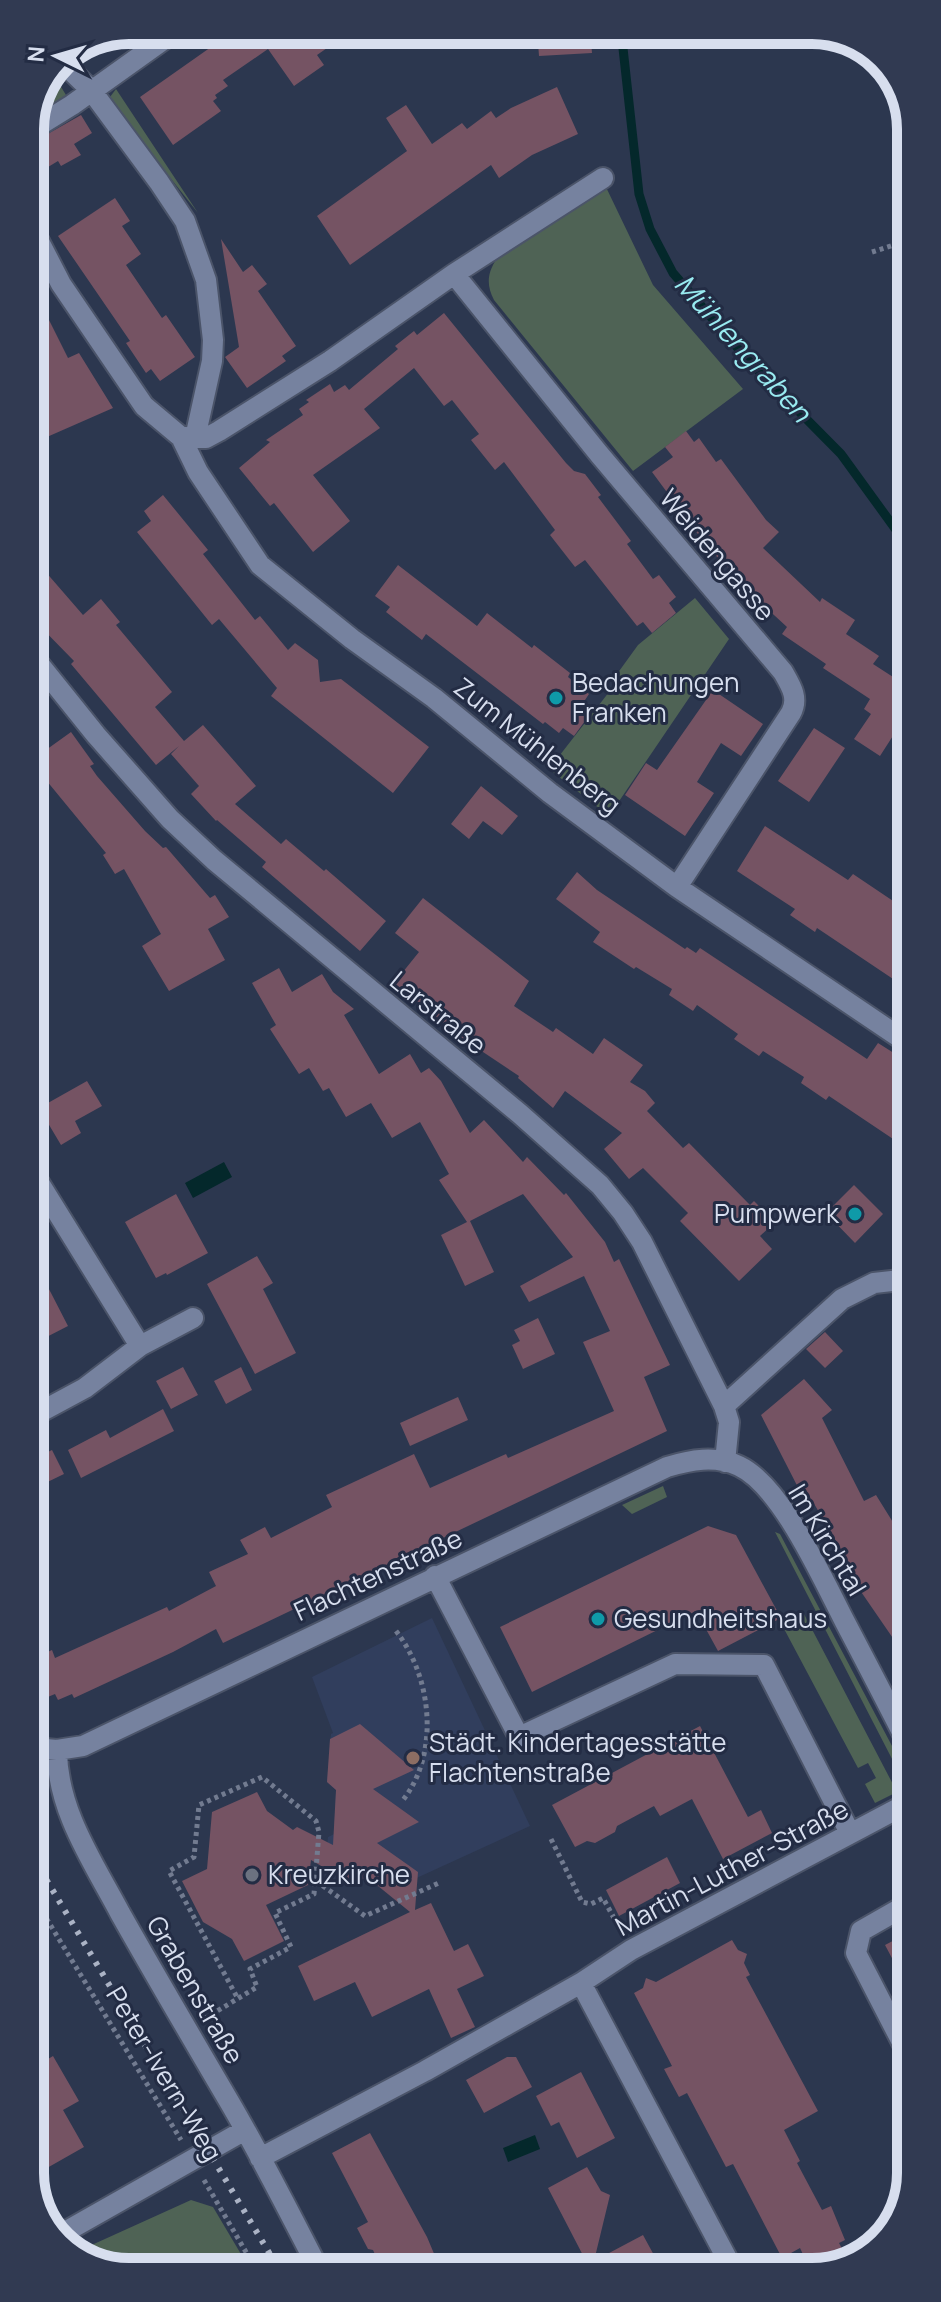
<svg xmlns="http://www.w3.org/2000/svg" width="941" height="2302" font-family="Manrope,sans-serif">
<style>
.built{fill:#313e5d}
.green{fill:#4f6355}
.water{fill:#04282b}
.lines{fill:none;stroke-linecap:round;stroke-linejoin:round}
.stream{stroke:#04282b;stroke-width:9}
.building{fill:#755363}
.minor-casing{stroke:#4b5469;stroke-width:24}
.path{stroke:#727b90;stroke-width:5;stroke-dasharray:4 4;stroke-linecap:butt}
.minor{stroke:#76829f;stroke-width:20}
.rail{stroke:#abb3c5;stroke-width:6;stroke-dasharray:4 8;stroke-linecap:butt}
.culture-dot{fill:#0f9aa8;stroke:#232c44;stroke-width:3}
.education-dot{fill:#8d6e63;stroke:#232c44;stroke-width:3}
.worship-dot{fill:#6b7280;stroke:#232c44;stroke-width:3}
.labels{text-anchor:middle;stroke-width:6;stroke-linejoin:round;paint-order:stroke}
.street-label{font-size:26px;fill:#d7deee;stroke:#232c44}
.poi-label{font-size:26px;fill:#d7deee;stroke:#232c44;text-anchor:start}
.water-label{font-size:28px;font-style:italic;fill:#99ebf1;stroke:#232c44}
.rim{fill:none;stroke:#d7deee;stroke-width:10}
</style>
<rect width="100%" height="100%" fill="#2c374f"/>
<path class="built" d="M432 1618 530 1826 386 1892 368 1877 352 1884 325 1868 328 1837 334 1834 336 1790 327 1782 331 1734 333 1733 312 1677Z"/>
<path class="green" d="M53 74 66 95 65 103 30 123Z
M116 89 198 213 111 103 110 97Z
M604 183 653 285 743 389 633 471 494 300C485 283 488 270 500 254Z
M695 598 729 639 609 816 549 769 620 678 617 674 638 645Z
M663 1486 667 1497 632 1514 622 1505Z
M775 1532 780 1534 910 1780 907 1788Z
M804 1614 897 1792 875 1803 865 1784 876 1778 868 1763 858 1768 782 1625Z
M191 2200 213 2207 251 2271 122 2272 74 2253Z"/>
<path class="water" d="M224 1162 232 1177 193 1198 185 1183Z
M535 2135 540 2149 508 2162 503 2148Z"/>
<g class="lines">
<path class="stream" d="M621 30 639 194 650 229 673 273 748 360 841 454 907 545"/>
</g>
<path class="building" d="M247 30H353L317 55 324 65 294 86 268 49 223 80 228 86 215 95 217 98 213 101 221 111 173 145 140 97 221 40 225 46Z
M537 30H590L592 53 539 56Z
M557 87 578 134 532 155 499 178 491 165 350 265 317 216 407 151 386 118 406 105 432 144 462 123 467 129 491 111 496 118 511 108Z
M81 115 92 133 74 144 81 155 61 166 58 161 30 178V144Z
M115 198 130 221 122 226 141 254 126 265 162 318 166 315 195 357 160 381 151 369 146 373 126 343 130 341 58 236Z
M221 239 243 272 252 265 267 284 258 291 296 346 282 356 286 361 247 388 225 357 239 347Z
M31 284 68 358 79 353 113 408 31 444Z
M444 313 566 463 574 471 585 474 601 495 598 497 631 541 627 544 653 579 659 575 676 597 669 603 676 613 652 633 643 622 637 626 585 560 575 567 550 535 555 530 504 462 495 470 471 440 479 434 452 400 444 406 414 368 364 409 380 428 313 475 350 521 313 552 274 503 270 506 239 468 270 442 266 440 303 415 299 409 309 402 306 400 330 384 334 392 345 385 349 390 398 349 395 346 414 331 417 335Z
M686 431 694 442 699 438 716 462 721 459 766 520 779 532 763 548 820 602 822 598 855 620 846 634 879 656 873 664 907 686V714L880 756 854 739 871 714 864 709 870 699 823 668 826 664 782 634 787 627 747 590 749 588 709 549 652 472 673 457 665 447Z
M163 495 208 550 203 554 255 620 260 616 288 650 295 643 318 660 320 682 341 679 429 747 393 793 271 696 277 688 219 619 212 625 137 532 151 521 144 511Z
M31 555 83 615 101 599 120 622 116 625 172 692 155 707 184 741 203 725 256 786 235 804 281 844 286 839 324 871 326 869 386 921 360 951 262 867 266 862 217 820 216 821 191 794 199 786 171 754 179 746 156 765 71 664 74 661 31 617Z
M398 565 477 626 487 613 532 648 534 645 570 673 568 677 589 694 583 703 593 710 574 736 563 728 559 733 545 722 543 724 426 634 422 640 386 612 390 607 375 596Z
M713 690 763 724 741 756 721 743 697 782 714 793 685 836 625 795 646 763 657 770Z
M814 728 845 748 809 802 778 781Z
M71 732 94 764 90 766 97 776 145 831 163 848 166 847 210 898 215 895 229 917 208 929 225 960 169 991 142 946 161 934 124 869 115 874 103 855 106 853 32 763V760Z
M481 786 518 816 502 835 483 821 469 839 451 824Z
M765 826 848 880 853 874 908 911V989L817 928 815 932 790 915 795 909 737 871Z
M577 872 597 890 685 949 687 947 696 953 700 948 867 1059 878 1043 908 1062V1149L829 1096 826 1100 801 1083 804 1077 763 1051 759 1056 734 1039 738 1034 697 1005 693 1011 669 995 672 989 636 967 634 969 593 942 600 932 556 899Z
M423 898 529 981 514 1006 553 1032 556 1028 593 1054 604 1038 643 1065 630 1082 645 1091 655 1103 647 1111 683 1148 689 1143 750 1205 754 1201 775 1222 760 1236 772 1249 739 1281 680 1221 688 1213 643 1168 629 1179 604 1149 622 1133 565 1091 553 1108 518 1078 519 1076 465 1040 394 983 419 952 395 933Z
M279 968 292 992 322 974 333 992 354 1009 344 1015 379 1074 410 1054 421 1073 429 1068 441 1081 470 1133 484 1120 523 1162 527 1157 564 1195 566 1193 605 1242 614 1262 619 1259 670 1365 644 1377 667 1431 223 1643 216 1629 173 1652 74 1698 72 1694 58 1700 55 1694 43 1699 34 1679V1658L52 1650 55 1658 167 1607 169 1611 216 1586 209 1572 248 1554 240 1540 265 1527 271 1538 332 1507 326 1495 414 1454 430 1488 506 1454 508 1458 614 1411 583 1342 610 1331 584 1276 529 1302 520 1286 573 1257 523 1194 470 1221 494 1272 465 1286 441 1235 467 1222 439 1180 449 1174 420 1122 392 1138 371 1103 346 1117 329 1088 323 1091 309 1068 299 1074 270 1029 276 1025 252 983Z
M87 1081 102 1106 75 1121 81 1133 61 1145 39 1108Z
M854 1185 883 1214 855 1243 826 1213Z
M176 1194 208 1253 167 1275 166 1273 156 1278 125 1222Z
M257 1256 273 1283 263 1289 296 1353 255 1374 207 1284Z
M33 1258 68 1326 33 1344Z
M538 1318 555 1354 523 1369 512 1345 520 1341 514 1330Z
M825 1332 843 1351 825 1368 806 1349Z
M183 1367 198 1395 171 1409 156 1381Z
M241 1367 252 1390 226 1404 214 1381Z
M804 1379 832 1410 822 1418 864 1501 876 1495 909 1548 910 1663 855 1583 859 1580 813 1502 807 1505 761 1415Z
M458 1397 468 1420 410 1446 400 1423Z
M163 1409 174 1431 81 1478 68 1450 106 1430 110 1438Z
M52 1450 64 1474 33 1489V1459Z
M708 1526 736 1535 781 1618 718 1651 696 1611 532 1692 500 1627Z
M360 1724 414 1770 373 1789 419 1822 377 1843 418 1872 415 1910 431 1903 454 1951 468 1944 484 1976 457 1989 475 2027 451 2038 429 1989 372 2017 355 1982 314 2001 298 1966 410 1912 367 1877 352 1884 311 1860 308 1885 266 1905 284 1941 244 1961 232 1939 203 1922 182 1881 207 1869 212 1812 257 1792 267 1811 293 1830 297 1827 333 1845 336 1790 327 1782 330 1739Z
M700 1726 748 1817 761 1810 772 1833 723 1859 692 1799 660 1816 654 1806 617 1826 615 1832 595 1843 587 1841 575 1847 552 1805Z
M667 1857 680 1883 619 1916 606 1890Z
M910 1932V1950L911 1994 885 1945Z
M732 1940 738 1950 747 1954 744 1963 750 1975 746 1977 818 2111 784 2130 800 2161 797 2163 822 2210 831 2206 845 2240 839 2243 846 2256 823 2267H809L800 2248 782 2258 733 2164 726 2167 687 2093 679 2097 664 2069 672 2066 634 1993 643 1988 646 1978 656 1982Z
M53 2056 79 2101 63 2110 84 2147 47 2168 35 2147V2067Z
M507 2057H516L532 2087 484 2113 466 2080Z
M581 2072 615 2138 577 2158 559 2122 551 2126 536 2096Z
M370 2133 427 2237 438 2263 426 2270H382L373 2250 368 2249 357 2228 368 2222 332 2153Z
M587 2167 601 2191 610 2195 594 2261 643 2235 655 2257 635 2268 581 2269 588 2265 548 2188Z"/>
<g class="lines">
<defs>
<path id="minor" d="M59 59 91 90 159 182 185 221 206 280 213 340 212 361 195 438 185 437
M30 131 72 105 177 30
M30 224 61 284 144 406 181 437 198 472 260 565 352 639 434 698 550 793 677 887 899 1037 908 1024
M454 274 599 454 783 672C791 686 799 698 791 713L677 887
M195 438H206L219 431 330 361 454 274 603 178
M31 654 96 735 170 819 214 860 520 1114 600 1185 623 1213 642 1242 724 1406 729 1422 725 1462
M33 1173 140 1346
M724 1406 842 1299 874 1283 909 1279
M33 1416 85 1388 140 1346 193 1318
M435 1576 519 1737 675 1664 764 1665 850 1833
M34 1748 57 1750 83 1746 667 1467C690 1460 715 1455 739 1466 782 1486 823 1580 845 1622 867 1664 889 1706 910 1748
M57 1750C57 1810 93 1862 120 1913 156 1977 193 2040 230 2103 262 2158 290 2214 319 2270
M581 1983 732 2268
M907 2052 856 1953 861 1931 910 1903
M260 2158 425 2071 581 1983 631 1950 910 1802
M58 2236 245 2130"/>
</defs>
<use href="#minor" class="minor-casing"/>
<path class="path" d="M872 252 906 241
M396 1631C432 1677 440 1753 403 1800
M551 1839 582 1902 591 1904 603 1898 621 1931
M316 1881 365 1916 441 1882
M34 1898 181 2140
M204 2019 257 1987 250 1969 291 1947 275 1913 314 1894 319 1832 316 1821 262 1777 199 1805 194 1857 169 1871 238 1999
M204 2180 257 2271"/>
<use href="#minor" class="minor"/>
<path class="rail" d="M34 1859 280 2271"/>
</g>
<g class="culture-dot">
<circle cx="556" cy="698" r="8"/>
<circle cx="855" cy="1214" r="8"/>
<circle cx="598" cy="1619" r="8"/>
</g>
<circle class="education-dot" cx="413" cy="1758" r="8"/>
<circle class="worship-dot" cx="252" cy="1875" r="8"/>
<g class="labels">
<g class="street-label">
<text transform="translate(717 555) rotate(50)" y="9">Weidengasse</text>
<text transform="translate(537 746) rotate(38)" y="9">Zum Mühlenberg</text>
<text transform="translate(438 1013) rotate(39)" y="9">Larstraße</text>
<text transform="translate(827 1540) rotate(59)" y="9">Im Kirchtal</text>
<text transform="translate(378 1575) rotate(-25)" y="9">Flachtenstraße</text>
<text transform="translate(732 1868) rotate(-28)" y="9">Martin-Luther-Straße</text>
<text transform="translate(195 1990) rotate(60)" y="9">Grabenstraße</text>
<text transform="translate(164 2074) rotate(59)" y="9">Peter-Ivern-Weg</text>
</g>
<g class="poi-label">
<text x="572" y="692">Bedachungen<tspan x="572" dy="30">Franken</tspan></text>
<text x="839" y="1223" text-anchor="end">Pumpwerk</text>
<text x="614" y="1628">Gesundheitshaus</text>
<text x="429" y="1752">Städt. Kindertagesstätte<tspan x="429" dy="30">Flachtenstraße</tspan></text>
<text x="268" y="1884">Kreuzkirche</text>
</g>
<g class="water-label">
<text transform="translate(743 348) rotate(48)" y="10">Mühlengraben</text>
</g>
</g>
<path d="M0 0H941V2302H0ZM129 44H812A85 85 0 0 1 897 129V2173A85 85 0 0 1 812 2258H129A85 85 0 0 1 44 2173V129A85 85 0 0 1 129 44Z" fill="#313a52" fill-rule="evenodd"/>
<path class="rim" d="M129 44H812A85 85 0 0 1 897 129V2173A85 85 0 0 1 812 2258H129A85 85 0 0 1 44 2173V129A85 85 0 0 1 129 44Z"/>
<g transform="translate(56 56) rotate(275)" stroke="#232c44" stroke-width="6" paint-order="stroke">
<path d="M0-6L14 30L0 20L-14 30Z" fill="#d7deee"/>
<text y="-12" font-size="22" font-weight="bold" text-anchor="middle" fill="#d7deee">N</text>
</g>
</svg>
